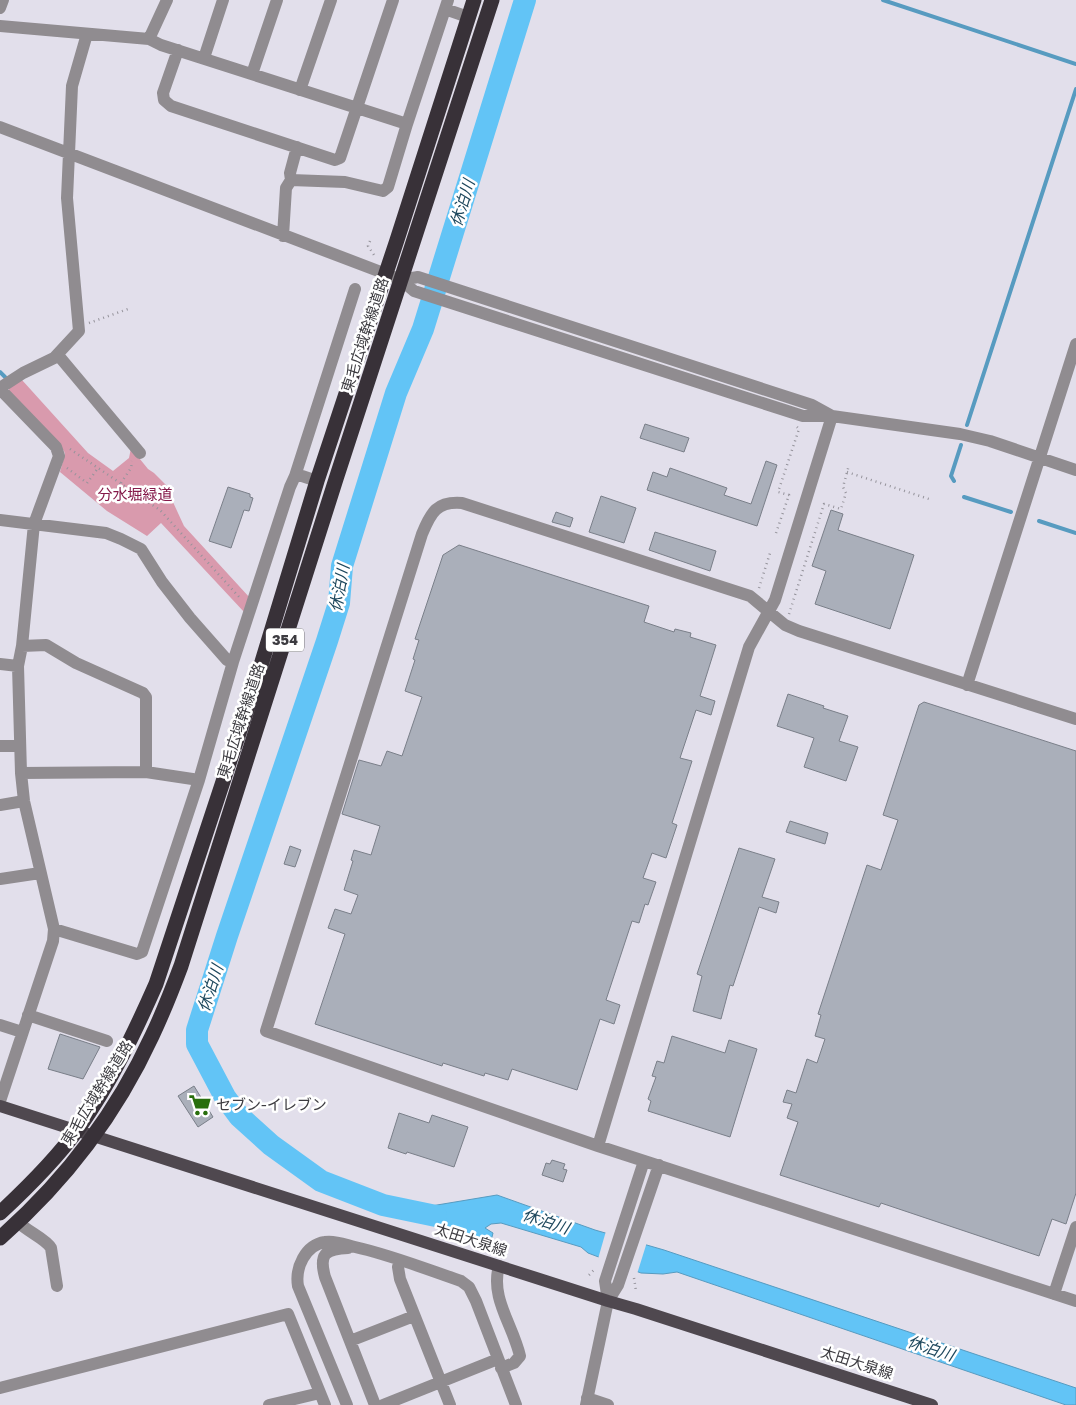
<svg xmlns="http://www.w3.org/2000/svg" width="1076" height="1405" font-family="'Golos Text','Noto Sans JP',sans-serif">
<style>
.green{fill:#d99aad}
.water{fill:#62c4f6;stroke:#579bc0}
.pier{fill:#e2dfeb}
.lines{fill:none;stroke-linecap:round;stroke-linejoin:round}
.stream{stroke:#579bc0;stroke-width:4}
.river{stroke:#62c4f6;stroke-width:22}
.building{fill:#aaafba;stroke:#7a7f89}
.path{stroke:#95939b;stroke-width:2.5;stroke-dasharray:1 4;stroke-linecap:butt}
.minor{stroke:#908c90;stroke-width:12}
.major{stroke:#4f484f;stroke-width:12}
.highway{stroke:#383138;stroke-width:15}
.labels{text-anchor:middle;stroke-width:5;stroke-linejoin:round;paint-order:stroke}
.shield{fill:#fff;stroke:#77767a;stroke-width:1}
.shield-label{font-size:14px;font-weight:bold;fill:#3d3c41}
.street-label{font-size:15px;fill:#3d3c41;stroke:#fff}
.park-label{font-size:15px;fill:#851a4a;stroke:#fff}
.poi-label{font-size:15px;fill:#3d3c41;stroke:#fff;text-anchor:start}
.water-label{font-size:16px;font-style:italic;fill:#1e485d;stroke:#fff}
</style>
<rect width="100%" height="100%" fill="#e2dfeb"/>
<path class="green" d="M22 380 88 453 113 471 129 458 131 448 148 469 154 473 170 489 172 500 184 526 250 598 245 613 161 523 147 536 107 511 60 472 65 454 64 451 8 393 10 386Z"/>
<path class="water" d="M497 1195 595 1230 664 1250 1076 1388V1405H1066L677 1272 663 1274 641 1273 588 1253 581 1247 501 1223 491 1224 485 1228 493 1233 491 1241 413 1218 407 1210Z"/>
<path class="pier" d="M606 1231 647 1242 637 1274 598 1259Z"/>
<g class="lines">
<path class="stream" d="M883 0 1076 64
M0 372 5 377
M967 425 1076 89
M954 481 951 476 961 445
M964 497 1011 512
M1039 521 1076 533"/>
<path class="river" d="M436 1216 383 1205 321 1181 271 1145 239 1116 225 1097 197 1044V1030L227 936 327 641 339 603 342 566 396 393 423 329 525 0"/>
</g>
<path class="building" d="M645 424 689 438 684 452 640 438Z
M766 461 777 465 757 526 647 490 653 472 667 477 670 468 727 488 724 495 751 504Z
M228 487 250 494V497L253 498 249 511 244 510 231 548 209 541Z
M601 496 636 508 624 543 589 532Z
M831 510 843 514 838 530 914 555 890 629 815 604 826 571 812 566Z
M556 512 573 518 570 527 552 522Z
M655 532 716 551 710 571 649 550Z
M459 545 649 606 644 622 674 632 675 629 691 633 690 637 716 645 700 696 715 701 711 715 696 710 680 758 692 761 672 823 677 825 666 858 652 853 643 878 656 882 648 905 645 904 639 923 632 921 606 1000 620 1005 614 1024 600 1019 577 1090 512 1069 508 1080 485 1073 484 1076 443 1063 442 1066 315 1024 345 934 328 928 335 909 351 914 358 895 344 890 353 861 351 860 354 850 371 855 380 826 342 814 359 760 381 766 387 751 402 756 422 697 405 691 415 660 413 659 419 640 415 639 443 555Z
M788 694 824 706 823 708 848 716 839 741 858 747 846 781 804 767 814 738 777 726Z
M924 702 1076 751V1193L1066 1224 1052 1219 1039 1256 881 1203 879 1207 780 1175 798 1122 787 1118 792 1104 783 1102 787 1090 796 1093 807 1059 817 1063 825 1039 815 1036 821 1015 818 1014 867 865 881 870 898 820 883 815 919 705Z
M790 821 828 833 825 844 786 832Z
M290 846 301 850 295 867 284 864Z
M739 848 775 859 762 897 779 902 776 913 759 907 733 986 730 985 721 1019 693 1011 702 976 697 974Z
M60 1034 100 1047 83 1079 48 1069Z
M672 1036 725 1053 729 1040 757 1049 730 1137 648 1111 651 1101 648 1099 656 1077 652 1076 657 1061 664 1063Z
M194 1086 213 1117 198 1127 178 1096Z
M399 1113 429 1123 432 1115 468 1127 454 1167 407 1152 406 1154 388 1148Z
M552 1160 565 1164 563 1169 567 1170 563 1182 542 1175 546 1163 550 1164Z"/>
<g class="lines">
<path class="path" d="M370 241 368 246 374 255
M89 323 128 309
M70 449 160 510 241 599
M67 468 87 483 98 468
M847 472 929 499
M121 483 131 468 132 461
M776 533 789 495 778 492 799 429 797 427
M759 588 771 550
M789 614 824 504 841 509 846 493 843 487 849 465
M589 1275 595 1269
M634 1278 636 1291"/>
<path class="minor" d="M0 8 3 0
M445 9 468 17
M0 26 149 39 161 45 407 124
M149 39 167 0
M178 50 163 93 164 100 171 106 335 160 340 158 393 0
M204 58 223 0
M252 74 277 0
M300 90 331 0
M0 127 394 277
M291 180 290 173 297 147
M283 236 286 188 291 180 345 182 383 191 388 187 407 124 448 0
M418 277 812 405 832 416H803L414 291 401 280Z
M58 355 140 453
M0 388 23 373 54 358 79 331 67 198 72 86 87 34
M0 389 56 447 59 456 34 524 22 646 18 666 21 773 24 801 54 929 53 941 0 1101
M295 476 355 289
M0 520 106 533 121 539 141 549 162 582 190 618 227 660 233 662
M22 646 46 645 76 663 143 693 146 697V772
M0 664 18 666
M967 685 1076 344
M1076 719 799 631 785 625 750 596 462 503C437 501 431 512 422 534L266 1031 598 1146 1076 1301
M0 746H20
M21 773 146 772 199 780
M0 805 24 801
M0 879 40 873
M54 929 137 954 142 952 199 780 233 662 290 487 295 476H302L317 481
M28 1015 107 1041
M0 1025 22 1032
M598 1146 749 647 775 600 832 416 960 434 990 441 1076 470
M18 1222C28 1232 46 1239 51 1248L57 1286
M348 1248C324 1249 319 1255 325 1277L375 1405
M400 1260 398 1267 400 1279 450 1405
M499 1266C490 1298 513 1325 520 1356L514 1363 501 1368
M1054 1294 1076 1227
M608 1301 618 1285 659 1165
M350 1341 414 1316
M0 1388 288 1314 325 1405
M587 1398 608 1405
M269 1405 320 1393
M347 1405 298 1286C295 1268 305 1245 325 1242 335 1240 346 1245 355 1247 391 1255 426 1269 461 1281L469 1287 476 1301 516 1405
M383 1405 498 1359
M586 1405 608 1301 605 1281 644 1161"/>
<path class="major" d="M0 1106 608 1301 636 1309 932 1405"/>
<path class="highway" d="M0 1213C28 1187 56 1159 78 1129 110 1084 134 1034 156 984L254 688 317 481 397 240 474 0
M0 1238C64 1182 116 1114 152 1036 163 1013 172 990 181 966L336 479 492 0"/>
</g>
<defs>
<symbol id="supermarket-bare" viewBox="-9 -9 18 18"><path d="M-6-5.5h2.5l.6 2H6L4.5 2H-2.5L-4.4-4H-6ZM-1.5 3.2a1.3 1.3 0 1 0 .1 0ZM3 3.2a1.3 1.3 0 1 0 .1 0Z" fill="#296f0d" stroke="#fff" stroke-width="2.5" paint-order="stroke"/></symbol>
</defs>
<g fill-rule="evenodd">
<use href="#supermarket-bare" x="184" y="1089" width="32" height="32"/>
</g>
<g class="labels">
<rect class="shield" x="266" y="628.5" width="38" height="23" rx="4"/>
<g class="shield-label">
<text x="285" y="645">354</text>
</g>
<g class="street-label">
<text transform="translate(365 335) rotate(-72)" y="5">東毛広域幹線道路</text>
<text transform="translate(241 721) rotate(-72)" y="5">東毛広域幹線道路</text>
<text transform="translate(97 1093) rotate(-58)" y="5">東毛広域幹線道路</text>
<text transform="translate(471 1240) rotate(18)" y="5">太田大泉線</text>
<text transform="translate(857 1363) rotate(18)" y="5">太田大泉線</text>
</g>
<g class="park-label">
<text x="135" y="500">分水堀緑道</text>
</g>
<g class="poi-label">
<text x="216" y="1110">セブン-イレブン</text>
</g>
<g class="water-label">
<text transform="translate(462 203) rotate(-73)" y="6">休泊川</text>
<text transform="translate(339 588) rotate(-80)" y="6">休泊川</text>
<text transform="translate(210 988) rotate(-72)" y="6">休泊川</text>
<text transform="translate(546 1221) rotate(18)" y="6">休泊川</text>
<text transform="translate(931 1348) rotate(18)" y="6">休泊川</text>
</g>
</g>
</svg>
